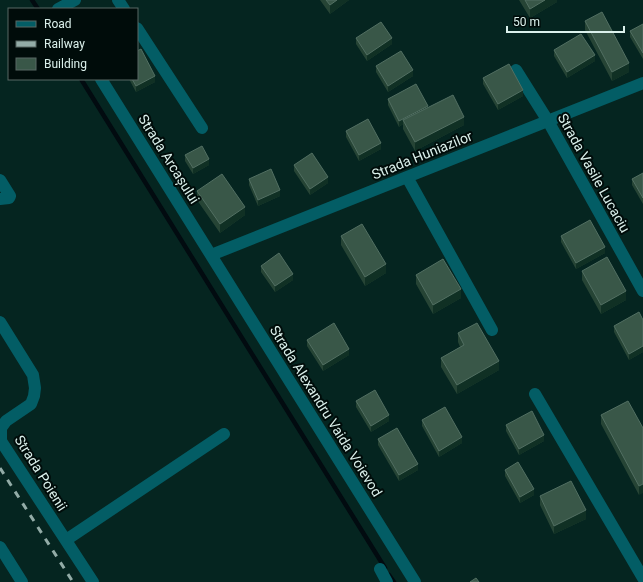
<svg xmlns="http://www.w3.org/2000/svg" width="643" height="582" font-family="Roboto,sans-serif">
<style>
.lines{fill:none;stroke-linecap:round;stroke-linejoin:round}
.stream{stroke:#020b10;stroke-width:4.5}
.minor{stroke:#035d65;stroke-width:12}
.rail{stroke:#93aca7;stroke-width:3;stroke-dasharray:7 7;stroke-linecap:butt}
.wall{fill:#264435}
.shaded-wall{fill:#103024}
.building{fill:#395748;stroke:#526f62}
.labels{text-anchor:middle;stroke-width:4;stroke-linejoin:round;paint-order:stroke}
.street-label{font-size:14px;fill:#dbf1ec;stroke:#000c0a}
</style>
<rect width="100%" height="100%" fill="#052520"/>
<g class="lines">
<path class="stream" d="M32 0 38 9
M81 79 385 568
M389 575 394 582"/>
<path class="minor" d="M118 0 124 9
M58 9 75 0
M137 28 202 128
M516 70 548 121 643 291
M101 79 415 582
M407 177 492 330
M0 180 10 196 9 198 0 199
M211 255 643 83
M0 322 33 375 35 388 34 396 31 404 6 421 1 428V441L93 582
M535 394 643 578
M66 540 224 434
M0 547 22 582
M380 569 387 582"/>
<path class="rail" d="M0 468 73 582"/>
</g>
<path class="wall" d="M320 0H349L330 14Z
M519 0H557V2L530 18Z
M585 21 629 72 612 81 585 30Z
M643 24V59L630 37V31Z
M356 38 392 44 367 61 356 44Z
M554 50 595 61 567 78 554 56Z
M376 66 413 76 388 92 376 72Z
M483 78 523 96 498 110 483 84Z
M129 79H137L155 82 136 92Z
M388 99 428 107 464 125 415 151 403 129V124L399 127 388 105Z
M346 131 381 149 359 161 346 137Z
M185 155 209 165 193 174 185 161Z
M294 165 328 183 310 195 294 171Z
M643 173V204L632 185V179Z
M249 179 280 196 258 206 249 185Z
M197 191 245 215 220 233 197 200Z
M341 236 386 273 365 286 341 245Z
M561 236 605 253 576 269 561 242Z
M261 266 293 280 275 292 261 272Z
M582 271 626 300 601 314 582 280Z
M416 275 461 298 433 314 416 284Z
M643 320V352L629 360 614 332V326Z
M458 333 499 370 457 394 441 367V358L460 347 458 342Z
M307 340 349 355 323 371 307 346Z
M356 401 389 421 371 432 356 407Z
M601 415 643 428 639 495 601 424Z
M422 420 462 443 439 457 422 426Z
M506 425 544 441 519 455 506 431Z
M378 439 418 470 399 481 378 445Z
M505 470 534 495 520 503 505 476Z
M540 496 586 519 554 534 540 505Z"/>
<path class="shaded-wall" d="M337 0H349L330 14V5Z
M545 0H557V2L530 18V9Z
M392 38V44L367 61V55Z
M595 55V61L567 78V72Z
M629 63V72L612 81V72Z
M413 70V76L388 92V86Z
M155 76V82L136 92V86Z
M523 90V96L498 110V104Z
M428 106V112L403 120V124L399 127V121Z
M464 117V125L415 151V142Z
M381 143V149L359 161V155Z
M209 159V165L193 174V168Z
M328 177V183L310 195V189Z
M280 190V196L258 206V200Z
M245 207V215L220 233V224Z
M605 247V253L576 269V263Z
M386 264V273L365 286V277Z
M293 274V280L275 292V286Z
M461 289V298L433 314V305Z
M626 291V300L601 314V305Z
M643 346V352L629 360V354Z
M349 349V355L323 371V365Z
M499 361V370L457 394V385Z
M389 415V421L371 432V426Z
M544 435V441L519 455V449Z
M462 437V443L439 457V451Z
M418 464V470L399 481V475Z
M643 484V493L639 495V486Z
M534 489V495L520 503V497Z
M586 510V519L554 534V526Z"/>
<path class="building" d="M326 0H337L330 5Z
M525 0H545L530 9Z
M602 12 629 63 612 72 585 21Z
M381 22 392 38 367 55 356 38Z
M643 24V53L630 31Z
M581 34 595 55 567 72 554 50Z
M141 49 155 76 136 86 132 79H137V51Z
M401 51 413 70 388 86 376 66Z
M509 64 523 90 498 104 483 78Z
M416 84 428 106 399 121 388 99Z
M453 95 464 117 415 142 403 120Z
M368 119 381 143 359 155 346 131Z
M202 146 209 159 193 168 185 155Z
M312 153 328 177 310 189 294 165Z
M271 169 280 190 258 200 249 179Z
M643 173V198L632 179Z
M222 174 245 207 220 224 197 191Z
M590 220 605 247 576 263 561 236Z
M362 224 386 264 365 277 341 236Z
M279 253 293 274 275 286 261 266Z
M607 257 626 291 601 305 582 271Z
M443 259 461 289 433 305 416 275Z
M639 312 643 320V346L629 354 614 326Z
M334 323 349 349 323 365 307 340Z
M477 323 499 361 457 385 441 358 464 345 458 333Z
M375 390 389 415 371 426 356 401Z
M628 401 643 428V484L639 486 601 415Z
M445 407 462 437 439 451 422 420Z
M532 411 544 435 519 449 506 425Z
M397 428 418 464 399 475 378 439Z
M518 462 534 489 520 497 505 470Z
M571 481 586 510 554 526 540 496Z
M476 578 479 582H470Z"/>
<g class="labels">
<g class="street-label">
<text transform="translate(422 155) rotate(-22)" y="5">Strada Huniazilor</text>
<text transform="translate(169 159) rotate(58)" y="5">Strada Arcașului</text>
<text transform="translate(594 173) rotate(61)" y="5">Strada Vasile Lucaciu</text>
<text transform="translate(326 411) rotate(58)" y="5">Strada Alexandru Vaida Voievod</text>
<text transform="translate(41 473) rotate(58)" y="5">Strada Poienii</text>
</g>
</g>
<rect x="8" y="8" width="130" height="72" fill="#000c0a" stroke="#586864"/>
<rect x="16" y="21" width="20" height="6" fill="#035d65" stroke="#586864"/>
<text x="44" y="28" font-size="12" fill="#dbf1ec">Road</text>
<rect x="16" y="41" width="20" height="6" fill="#93aca7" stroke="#586864"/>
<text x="44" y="48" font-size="12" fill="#dbf1ec">Railway</text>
<rect x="16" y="58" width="20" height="12" fill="#395748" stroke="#586864"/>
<text x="44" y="68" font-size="12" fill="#dbf1ec">Building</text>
<path d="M507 26v6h117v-6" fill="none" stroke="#dbf1ec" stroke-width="2"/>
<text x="513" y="26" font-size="12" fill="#dbf1ec" stroke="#000c0a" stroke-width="3" paint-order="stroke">50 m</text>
</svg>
